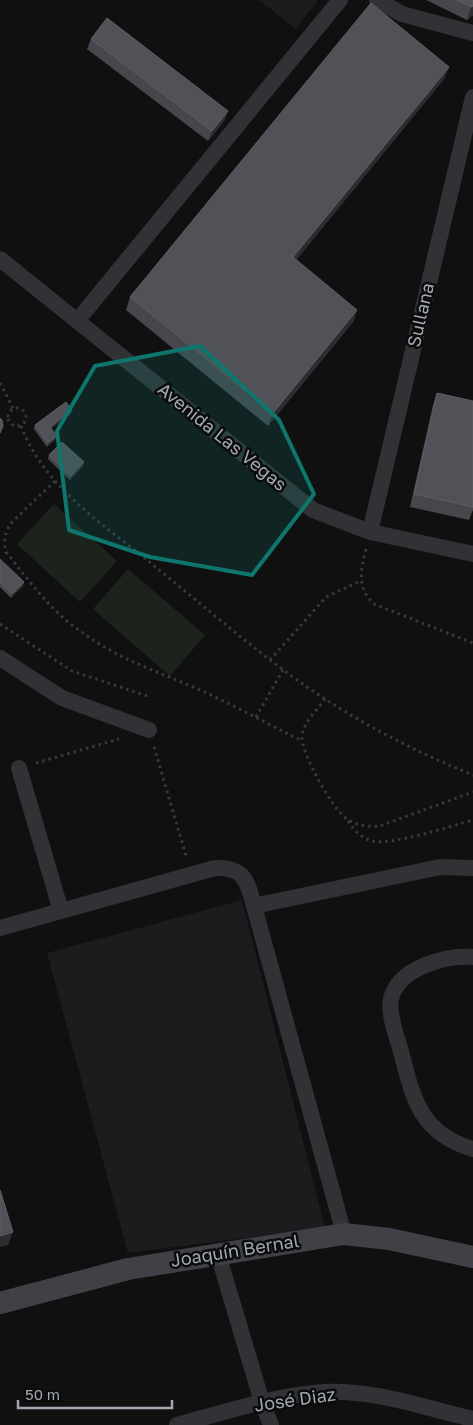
<svg xmlns="http://www.w3.org/2000/svg" width="473" height="1425" font-family="'Golos Text',sans-serif">
<style>
.built{fill:#1c1c1e}
.green{fill:#1c231c}
.lines{fill:none;stroke-linecap:round;stroke-linejoin:round}
.path{stroke:#37393d;stroke-width:3;stroke-dasharray:2.5 4;stroke-linecap:butt}
.street{stroke:#313236;stroke-width:16}
.secondary{stroke:#3f4146;stroke-width:22}
.wall{fill:#46474c}
.shaded-wall{fill:#2c2d30}
.building{fill:#505257;stroke:#5c5f65}
.marked{fill:#0f766e;fill-opacity:0.2;stroke:#0f766e;stroke-width:4;stroke-linejoin:round}
.labels{text-anchor:middle;stroke-width:5;stroke-linejoin:round;paint-order:stroke}
.street-label{font-size:18px;fill:#a1a8b2;stroke:#0b0b0c}
</style>
<rect width="100%" height="100%" fill="#101011"/>
<path class="built" d="M259 0H318L296 29Z
M242 900 325 1228 128 1253 47 953Z"/>
<path class="green" d="M54 504 117 561 80 602 17 544Z
M128 569 205 635 170 676 93 609Z"/>
<g class="lines">
<path class="path" d="M0 383 13 408
M8 417a9 9 0 1 1 18 0a9 9 0 1 1-18 0Z
M21 426C44 487 103 524 152 564 200 603 247 644 297 680 352 719 411 750 473 775
M55 481 13 521C5 531 3 540 6 552 27 578 46 605 72 625 110 654 137 664 179 681 221 698 262 721 302 741
M366 549C361 570 356 587 374 604L473 643
M0 624 72 671 147 696
M270 660 326 597 360 581
M325 699C318 709 304 722 302 735 300 752 333 810 347 819 357 826 369 827 380 826L473 792
M256 717 283 670
M154 747 187 859
M36 763 119 739
M348 821C354 830 360 837 371 841 392 846 450 826 473 820"/>
<path class="street" d="M377 0 402 14 473 33
M0 259 313 510 370 532 473 554
M77 321 340 0
M370 532 473 97
M0 658 62 698 149 730
M19 768 61 911
M254 906 440 867 473 868
M0 928 215 868C244 867 247 880 254 906L344 1234
M473 957C445 955 398 968 391 999 388 1013 396 1035 400 1048 413 1096 418 1133 473 1149
M218 1254 262 1402 271 1425
M177 1425C225 1412 273 1396 323 1392 373 1389 425 1408 473 1419"/>
<path class="secondary" d="M0 1303 128 1269 344 1234 389 1239 473 1257"/>
</g>
<path class="wall" d="M426 0H473V15L467 20Z
M91 39 228 111 224 121 208 141 87 49Z
M449 67 444 79 296 260 357 310 353 322 268 426 126 310 130 297Z
M437 393 473 401V510L469 520 410 507 433 405Z
M71 414 51 429 55 440 47 447 34 429 35 425Z
M49 455 84 462 83 466 70 480 48 459Z
M0 559 24 582 23 586 11 598 0 587Z"/>
<path class="shaded-wall" d="M473 6V15L467 20 471 7Z
M449 67 444 79 288 270 293 257Z
M228 111 224 121 208 141 212 131Z
M357 310 353 322 268 426 273 413Z
M72 410 71 414 48 431 50 427Z
M57 436 55 440 47 447 48 443Z
M84 462 83 466 70 480 71 476Z
M24 582 23 586 11 598 12 594Z
M13 1232 8 1245 0 1247V1236Z"/>
<path class="building" d="M457 0H473V6L471 7Z
M371 3 449 67 293 257 357 310 273 413 130 297Z
M107 18 228 111 212 131 91 39Z
M437 393 473 401V507L414 494Z
M66 402 72 410 50 427 57 436 48 443 35 425Z
M0 418 2 420 3 426 0 433Z
M62 442 84 462 71 476 49 455Z
M0 559 24 582 12 594 0 582Z
M0 1190 13 1232 0 1236Z"/>
<path class="marked" d="M200 346 279 420 314 494 252 575 150 557 69 530 57 431 95 366Z"/>
<g class="labels">
<g class="street-label">
<text transform="translate(421 315) rotate(-77)" y="6">Sullana</text>
<text transform="translate(222 437) rotate(39)" y="6">Avenida Las Vegas</text>
<text transform="translate(235 1251) rotate(-9)" y="6">Joaquín Bernal</text>
<text transform="translate(295 1400) rotate(-8)" y="6">José Diaz</text>
</g>
</g>
<path d="M18 1400v8h154v-8" fill="none" stroke="#a1a8b2" stroke-width="2.5"/>
<text x="25" y="1400" font-size="15" fill="#a1a8b2" stroke="#0b0b0c" stroke-width="4" paint-order="stroke">50 m</text>
</svg>
